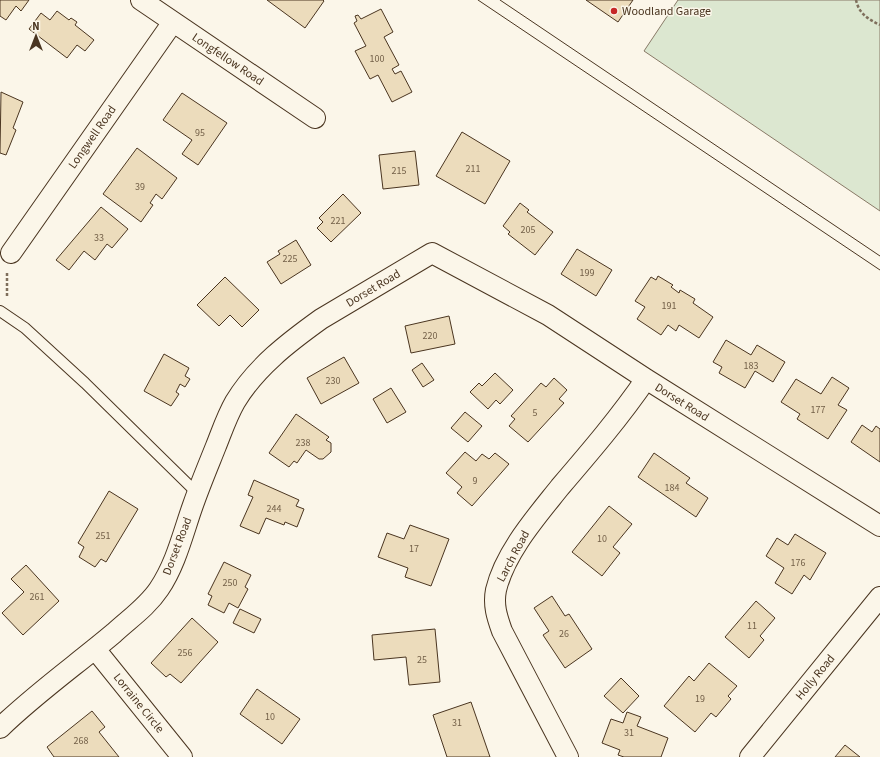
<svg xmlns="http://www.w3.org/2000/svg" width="880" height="757" font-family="'Source Sans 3',sans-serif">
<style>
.grass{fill:#dce7d0;stroke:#887966}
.building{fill:#ecdcbc;stroke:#4a3520}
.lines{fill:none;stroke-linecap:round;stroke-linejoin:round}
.service-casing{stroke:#4a3520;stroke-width:12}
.minor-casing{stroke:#4a3520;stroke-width:22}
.path{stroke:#7f6f5c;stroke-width:2.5;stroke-dasharray:3 2;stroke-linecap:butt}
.service{stroke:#fbf6e9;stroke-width:10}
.minor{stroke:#fbf6e9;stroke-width:20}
.tram{stroke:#4a3520;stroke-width:1}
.poi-dot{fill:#c62828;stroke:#fbf6e9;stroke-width:1.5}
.labels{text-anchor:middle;stroke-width:3;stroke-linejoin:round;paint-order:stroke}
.number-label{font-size:10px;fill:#725f47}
.poi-label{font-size:12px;fill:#4a3520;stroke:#fbf6e9;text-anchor:start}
.street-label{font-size:12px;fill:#4a3520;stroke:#fbf6e9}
</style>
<rect width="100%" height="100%" fill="#fbf6e9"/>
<path class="grass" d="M678 0H880V211L644 51Z"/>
<path class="building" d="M0 0H29L21 11 16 6 6 20 0 16Z
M267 0H323L324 1 305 28Z
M586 0H633L618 22Z
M381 9 393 32 384 37 399 65 392 69 395 74 401 71 412 92 392 102 378 75 370 79 355 51 366 46 354 23 357 21 355 16 358 15 361 19Z
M57 11 69 20 71 18 77 22 75 25 94 40 85 51 77 45 67 58 29 29 41 13 50 20Z
M1 92 23 102 13 128 16 130 6 155 0 153Z
M182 93 227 123 198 165 182 154 192 140 163 120Z
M462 132 510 161 485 204 436 176Z
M137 148 177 178 162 199 156 194 150 203 153 205 141 222 103 194Z
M415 151 419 185 383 189 379 155Z
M343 194 361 213 331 242 317 228 323 222 319 218Z
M520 203 529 210 527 212 553 232 535 255 508 234 510 232 503 226Z
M101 207 128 229 112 248 107 244 95 260 84 251 69 270 56 260Z
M296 240 311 265 281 284 267 262 280 254 278 251Z
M577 249 612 270 596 296 561 274Z
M658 276 673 285 671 287 679 293 680 290 695 299 693 303 713 317 699 338 679 325 676 331 668 325 661 335 637 319 645 307 635 301 651 277 656 280Z
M225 277 259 310 242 327 230 315 219 326 197 305Z
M449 316 455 344 411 353 405 326Z
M726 340 751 355 757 345 785 362 773 382 755 371 745 388 719 373 722 367 713 362Z
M164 354 189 368 185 376 190 379 185 387 180 384 176 392 179 394 171 406 144 391Z
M344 357 359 383 321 404 307 378Z
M422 363 434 380 423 387 412 370Z
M495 373 513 390 500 404 496 400 488 409 470 392 479 383 482 386Z
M832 377 849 388 838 405 847 410 828 439 797 419 800 414 781 402 796 379 821 394Z
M554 378 567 390 559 399 564 403 528 442 509 426 515 419 511 416 541 383 546 387Z
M391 388 406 412 387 423 373 399Z
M465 412 482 426 468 442 451 428Z
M296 414 329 437 326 440 331 443V452L323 459H319L306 450 297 463 294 461 289 467 269 453Z
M862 425 872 432 876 426 880 429V462L851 442Z
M465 452 476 461 482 454 489 459 495 453 509 464 472 506 457 493 462 487 446 473Z
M654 453 690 478 686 483 708 498 696 517 638 477Z
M254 480 299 500 296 506 304 509 297 527 285 522 284 525 266 518 259 534 240 526 253 497 248 495Z
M109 491 138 509 106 562 101 559 95 567 79 557 84 547 78 543Z
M609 506 632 524 613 547 620 553 602 576 572 552Z
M410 525 449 539 431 586 405 577 408 568 378 557 387 533 404 539Z
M795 534 826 553 810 580 804 575 792 594 775 583 784 568 766 556 777 538 788 545Z
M224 562 251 575 245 587 248 589 238 608 229 603 224 613 208 605 212 596 208 594Z
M26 565 59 601 23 635 2 613 24 592 11 579Z
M552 596 565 616 569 614 592 649 565 668 543 635 549 631 534 608Z
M756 601 775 618 760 636 764 640 749 658 725 637Z
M240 609 261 619 254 633 233 623Z
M192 618 218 642 181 683 170 674 166 677 151 663Z
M435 629 440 682 409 685 406 657 374 660 372 635Z
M709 663 737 686 728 696 731 699 716 717 711 713 695 732 664 706 689 676 694 681Z
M621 678 639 696 623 713 604 696Z
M257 689 300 719 282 744 240 714Z
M471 702 490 757H447L433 715Z
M92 711 105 727 99 732 119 757H54L47 747Z
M627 712 641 717 637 726 668 738 661 757H624L618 755 620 750 602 743 611 719 623 723Z
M845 745 860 757H835Z"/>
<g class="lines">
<defs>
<path id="service" d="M0 311 25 328 85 383 197 493"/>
<path id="minor" d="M141 0 315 118
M11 253 173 22
M95 649 182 757
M0 728C36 693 76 665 114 633 129 619 147 607 159 589 176 564 183 533 193 505 200 485 208 466 216 446 222 431 227 416 235 402 256 367 289 342 321 319L432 253 548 315 646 379 880 526
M568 757 502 631C497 617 493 605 496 590 505 552 537 516 560 487 590 452 620 417 646 379
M750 757 880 597"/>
</defs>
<use href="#service" class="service-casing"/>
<use href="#minor" class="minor-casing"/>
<path class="path" d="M856 0C859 14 868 19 880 25
M7 296V273"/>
<use href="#service" class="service"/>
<use href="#minor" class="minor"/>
<path class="tram" d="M478 0 880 270
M500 0 880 256"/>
</g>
<circle class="poi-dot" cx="614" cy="11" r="4"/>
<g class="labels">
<g class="number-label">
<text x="377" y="62">100</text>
<text x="200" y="136">95</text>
<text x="473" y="172">211</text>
<text x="399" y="174">215</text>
<text x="140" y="190">39</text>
<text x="338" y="224">221</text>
<text x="528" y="233">205</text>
<text x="99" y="241">33</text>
<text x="290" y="262">225</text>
<text x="587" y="276">199</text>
<text x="669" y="309">191</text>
<text x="430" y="339">220</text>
<text x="751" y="369">183</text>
<text x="333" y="384">230</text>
<text x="818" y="413">177</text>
<text x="535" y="416">5</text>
<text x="303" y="446">238</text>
<text x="475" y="484">9</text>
<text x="672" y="491">184</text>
<text x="274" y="512">244</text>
<text x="103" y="539">251</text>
<text x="602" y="542">10</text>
<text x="414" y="552">17</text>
<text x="798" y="566">176</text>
<text x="230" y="586">250</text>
<text x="37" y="600">261</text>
<text x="752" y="629">11</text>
<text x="564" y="637">26</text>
<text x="185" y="656">256</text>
<text x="422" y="663">25</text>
<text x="700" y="702">19</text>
<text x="270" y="720">10</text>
<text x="457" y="726">31</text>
<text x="629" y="736">31</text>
<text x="81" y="744">268</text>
</g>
<g class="poi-label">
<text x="622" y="15">Woodland Garage</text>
</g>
<g class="street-label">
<text transform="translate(228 59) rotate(34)" y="4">Longfellow Road</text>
<text transform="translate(92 137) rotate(-55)" y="4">Longwell Road</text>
<text transform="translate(373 288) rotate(-31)" y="4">Dorset Road</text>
<text transform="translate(682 402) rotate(32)" y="4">Dorset Road</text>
<text transform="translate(177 546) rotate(-69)" y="4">Dorset Road</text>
<text transform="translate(513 556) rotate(-62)" y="4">Larch Road</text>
<text transform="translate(815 677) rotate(-51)" y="4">Holly Road</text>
<text transform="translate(139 703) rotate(51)" y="4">Lorraine Circle</text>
</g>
</g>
<g transform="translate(36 36)" stroke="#fbf6e9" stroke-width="3" paint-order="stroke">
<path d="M0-3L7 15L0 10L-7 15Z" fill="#4a3520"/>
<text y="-6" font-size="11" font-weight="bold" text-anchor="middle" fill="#4a3520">N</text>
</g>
</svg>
